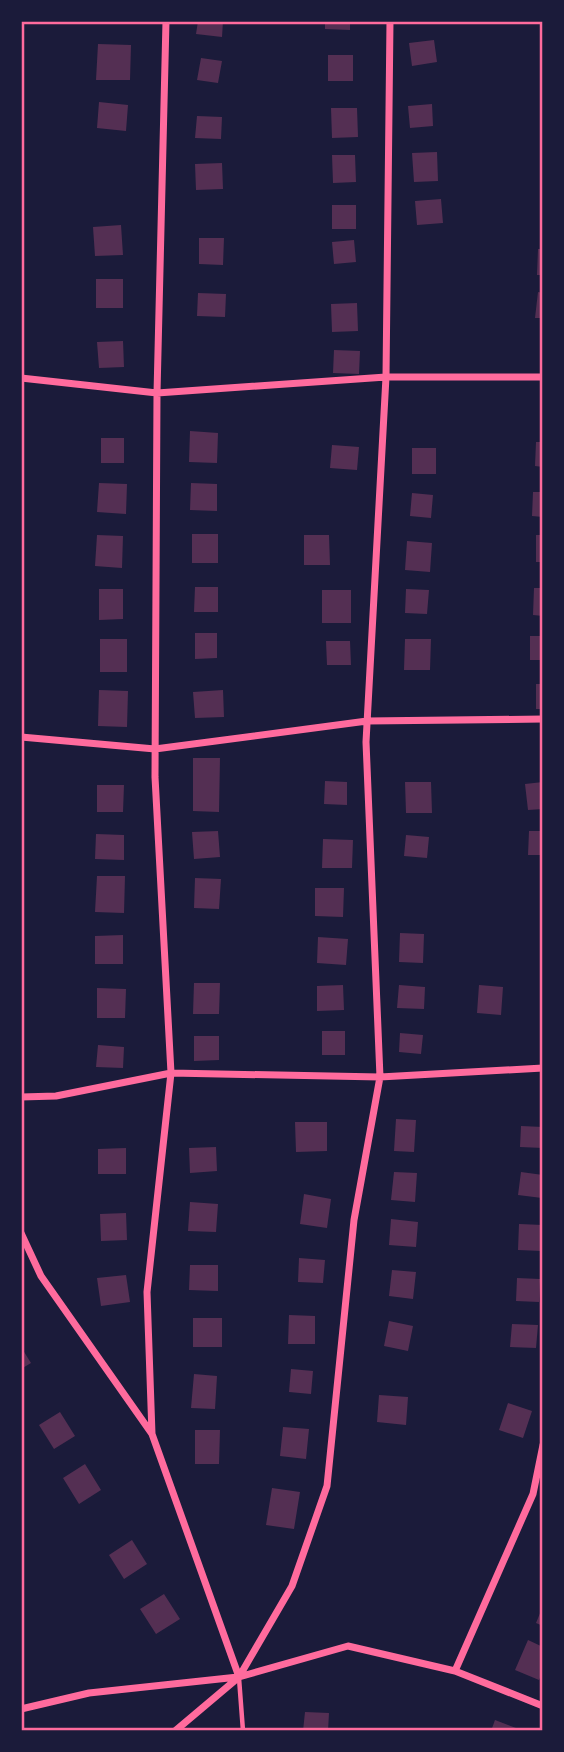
<svg xmlns="http://www.w3.org/2000/svg" width="564" height="1752" font-family="'Exo 2',sans-serif">
<style>
.building{fill:#542f53}
.lines{fill:none;stroke-linecap:round;stroke-linejoin:round}
.service{stroke:#ff6b9d;stroke-width:4.5}
.minor{stroke:#ff6b9d;stroke-width:7}
.neatline{fill:none;stroke:#ff6b9d;stroke-width:2.5}
</style>
<rect width="100%" height="100%" fill="#1b1b3a"/>
<path class="building" d="M198 21H223L222 37 196 34Z
M325 21H350V30L325 29Z
M434 40 437 62 412 66 409 43Z
M98 44 131 45 130 80H96Z
M328 55H353V81H328Z
M201 58 222 61 218 83 197 80Z
M99 102 128 105 126 131 97 128Z
M432 104 433 126 410 128 408 106Z
M331 108H357L358 137 332 138Z
M197 116 222 117 221 139 195 138Z
M540 148H543V173H540Z
M437 152 438 181 414 182 412 153Z
M332 155H355L356 182 333 183Z
M222 163 223 189 196 190 195 164Z
M441 199 443 223 417 225 415 201Z
M332 205H356V229H332Z
M121 225 123 255 95 256 93 227Z
M199 238H224L223 265 199 264Z
M354 240 356 262 334 264 332 242Z
M538 249H543V275H537Z
M96 279H123V308H96Z
M538 292 543 293V318H535Z
M198 293 226 294 225 317 197 316Z
M357 303 358 331 332 332 331 304Z
M123 341 124 367 99 368 97 342Z
M334 350 360 351 359 374 333 373Z
M190 431 218 433 217 463 189 462Z
M101 438H124V463H101Z
M536 442H543V467L535 466Z
M332 445 359 447 357 470 330 468Z
M412 448H436V474H412Z
M99 483 127 484 126 514 97 512Z
M191 483 217 484V511L190 510Z
M533 492H543V517L532 516Z
M412 493 433 495 431 518 410 516Z
M192 534H218V563H192Z
M97 535 123 536 122 568 95 566Z
M304 535H329L330 565H304Z
M536 535H543V562H536Z
M407 541 432 543 430 572 405 570Z
M195 587H218V612H194Z
M534 588H543V616L533 615Z
M99 589H123V619L99 620Z
M406 589 429 590 427 614 405 613Z
M322 590H351V623H322Z
M195 633H217V658L195 659Z
M530 636H543V660H530Z
M100 639H127V672H100Z
M405 639H431L430 670H404Z
M326 641H350L351 665H327Z
M536 684H543V709H536Z
M99 690 128 691 127 727 98 726Z
M223 690 224 717 195 718 193 692Z
M193 758H220L219 812 193 811Z
M325 781 347 782V805L324 804Z
M405 782H431L432 813H406Z
M543 782V809L528 810 525 784Z
M97 785H124L123 812H97Z
M218 831 220 857 194 859 192 832Z
M529 831H543V855H528Z
M96 834 124 835V860L95 859Z
M406 835 429 837 427 858 404 856Z
M323 839 353 840 352 868H322Z
M97 876H125L124 913 95 912Z
M195 878 221 879 219 909 194 908Z
M315 888H344L343 917 315 916Z
M400 933 424 934 423 963 399 962Z
M123 935V964H95V936Z
M318 937 348 939 346 965 317 963Z
M194 983H220L219 1014H193Z
M343 985 344 1010 317 1011V986Z
M399 985 425 987 424 1009 397 1008Z
M479 985 503 987 501 1015 477 1013Z
M97 988 126 989 125 1018H97Z
M322 1031H345V1055H322Z
M400 1033 423 1035 421 1054 399 1052Z
M194 1036H219V1060L194 1061Z
M98 1045 124 1047 123 1068 96 1067Z
M396 1119 416 1120 414 1152 394 1151Z
M295 1122H327V1151L296 1152Z
M521 1126 543 1127V1148L520 1147Z
M216 1147 217 1171 190 1173 189 1148Z
M126 1148V1174H98V1149Z
M394 1172 417 1173 415 1202 391 1200Z
M521 1172 543 1175 542 1198 518 1195Z
M304 1194 331 1199 327 1228 300 1224Z
M190 1202 218 1204 216 1232 188 1231Z
M126 1213 127 1240 101 1241 100 1214Z
M391 1219 418 1222 416 1247 389 1245Z
M519 1224 543 1225 542 1251 518 1250Z
M299 1258 325 1260 323 1283 298 1282Z
M190 1265H218V1291L189 1290Z
M392 1270 416 1272 413 1299 389 1296Z
M126 1275 130 1302 101 1306 97 1278Z
M517 1278 540 1279 539 1302 516 1301Z
M289 1315 315 1316V1344H288Z
M193 1318H222V1347H193Z
M389 1321 413 1326 408 1351 384 1346Z
M512 1324 538 1325 536 1348 510 1347Z
M21 1347 31 1363 21 1369Z
M291 1369 313 1371 311 1394 289 1392Z
M194 1374 217 1376 215 1409 191 1408Z
M379 1395 408 1397 406 1425 377 1422Z
M508 1403 532 1411 523 1438 499 1430Z
M60 1412 75 1436 54 1449 39 1425Z
M283 1427 309 1429 306 1459 280 1456Z
M195 1430H220L219 1464H195Z
M85 1464 101 1490 79 1504 63 1478Z
M272 1488 300 1492 294 1529 266 1525Z
M132 1540 147 1564 124 1579 109 1555Z
M164 1594 180 1619 156 1634 140 1609Z
M543 1606V1626L536 1623Z
M528 1640 543 1647V1671L539 1680 515 1670Z
M305 1712 329 1713 328 1731H303Z
M495 1720 524 1731H491Z"/>
<g class="lines">
<path class="service" d="M239 1678 243 1731"/>
<path class="minor" d="M21 378 157 393 386 377H543
M21 737 155 749 367 721 543 719
M21 1097 56 1096 171 1073 380 1077 543 1068
M21 1233 41 1276 152 1434 239 1677 348 1646 455 1671 543 1706
M152 1434 147 1292 171 1073 155 777 157 393 166 21
M455 1671 533 1494 543 1445
M21 1709 89 1693 238 1677
M175 1731 239 1677 292 1586 327 1486 354 1220 380 1077 366 742 386 377 390 21"/>
</g>
<rect width="564" height="1752" fill="none" stroke="#1b1b3a" stroke-width="46"/>
<rect x="23" y="23" width="518" height="1706" class="neatline"/>
</svg>
